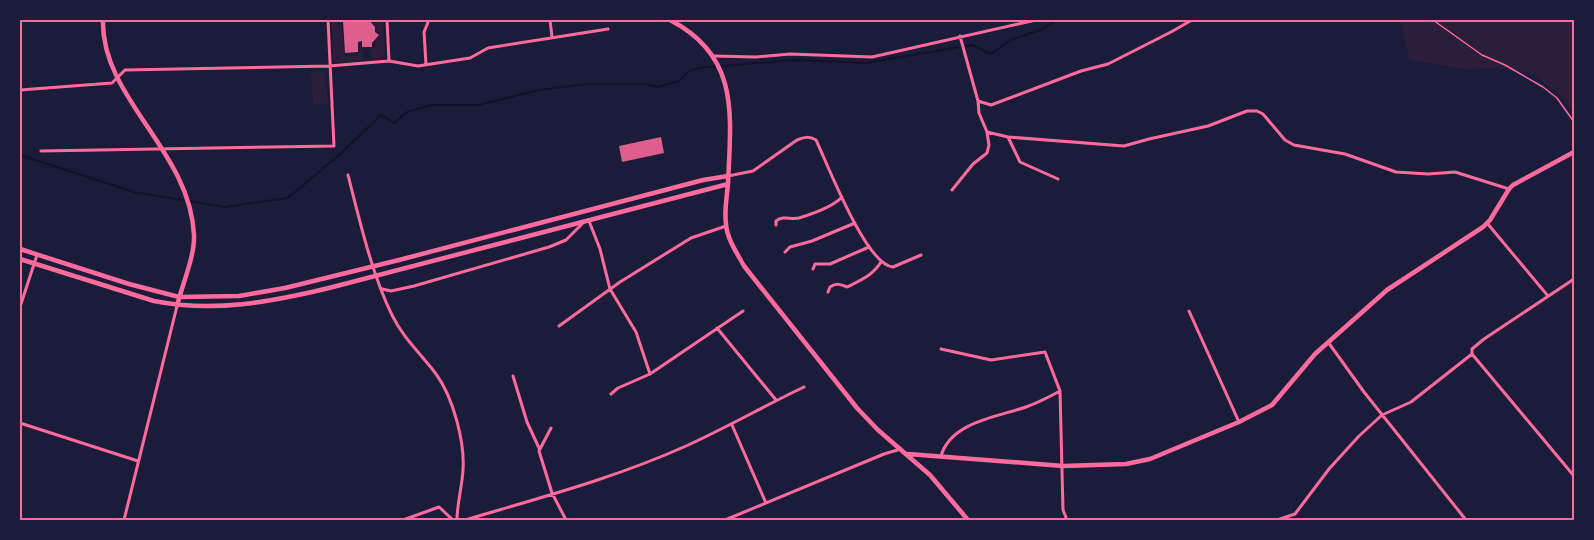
<svg xmlns="http://www.w3.org/2000/svg" width="1594" height="540" font-family="Arial,sans-serif">
<style>
.green{fill:#2a1e3b}
.lines{fill:none;stroke-linecap:round;stroke-linejoin:round}
.stream{stroke:#12122b;stroke-width:2}
.building{fill:#dd5f8e}
.path{stroke:#ff6b9d;stroke-width:1.5}
.minor{stroke:#ff6b9d;stroke-width:3}
.tertiary{stroke:#ff6b9d;stroke-width:4.5}
.neatline{fill:none;stroke:#ff6b9d;stroke-width:2}
</style>
<rect width="100%" height="100%" fill="#1b1b3a"/>
<path class="green" d="M332 20H341L344 55 358 56 359 50 363 49V61L337 63 333 59Z
M371 20H383L385 54 380 58 371 59 370 50 373 49 380 34 377 31V26Z
M1400 20H1574V115L1563 98 1533 74 1510 68 1462 69 1409 59Z
M325 71 328 104 313 105 311 72Z"/>
<g class="lines">
<path class="stream" d="M20 155 134 192 225 207 288 198 339 155 381 115 394 123 407 112 432 105H478L539 90 587 84H645L658 87 679 81 688 72 698 68 795 60 866 63 972 45 991 54 1011 40 1040 30 1058 20"/>
</g>
<path class="building" d="M347 20H369L375 27V32L379 35 372 43V47H362V41L358 42V52L345 53 343 21Z
M661 137 664 153 622 162 619 146Z"/>
<g class="lines">
<path class="path" d="M1433 20 1482 55 1505 65 1543 87 1557 98 1574 122"/>
<path class="minor" d="M387 20 389 61
M550 20 552 37
M960 36 978 101 991 105 1081 71 1108 64 1171 32 1192 20
M714 56 756 57 790 54 872 57 1036 20
M426 64 424 32 429 20
M20 90 112 83 125 70 329 66 389 61 418 66 470 58 488 48 608 29
M987 132 1008 137 1020 162 1058 179
M1008 137 1124 146 1149 139 1208 126 1247 111H1257L1263 114 1285 140 1294 145 1345 154 1396 172 1428 174 1455 172 1509 189
M41 151 334 146 328 20
M348 175C359 218 372 275 392 315 403 338 421 354 436 374 453 397 465 442 463 470 462 487 457 504 457 520
M728 176 753 171 797 140C804 137 809 136 816 140 828 165 866 265 893 267L921 255
M952 190 973 164 987 153 989 145 987 132 979 113 978 101
M589 221 600 249 610 289 636 332 650 374
M1487 223 1548 296
M776 225V221C784 215 790 220 799 218 812 214 833 207 842 197
M785 252 790 247 812 241 855 223
M813 269 815 264H830L869 247
M382 289 391 291 414 286 549 247 566 240 582 224
M828 292 830 287C836 283 840 284 847 287 861 280 872 276 881 262
M20 307 37 255
M1189 311 1239 422
M559 326 620 282 691 238 726 226
M717 328 776 400
M1328 342 1364 392 1466 520
M941 349 991 360 1045 352 1060 391C1049 397 1037 403 1026 407 997 417 951 422 941 456
M1472 354 1574 476
M513 376 527 422 539 448
M1060 391 1063 510 1067 520
M611 394 618 388 650 374 743 311
M20 423 138 461
M732 425 766 503
M551 428 539 451 552 493 566 520
M124 520 177 306
M403 520 439 507 453 520
M465 520C539 498 615 478 686 446 726 428 764 406 804 387
M725 520 884 454 901 449
M1277 520 1295 514 1329 469 1359 436 1382 415 1411 402 1472 354V349L1484 339 1574 279"/>
<path class="tertiary" d="M103 20C101 98 190 150 194 235 195 256 182 285 177 306
M670 20C740 56 731 115 728 183 727 197 724 211 726 224 727 239 737 253 744 266L857 408 878 430 930 475 968 520
M20 249 129 284 179 297 239 296 285 288 399 260 703 180 728 176
M20 259 154 301C213 313 271 302 329 288L728 184
M908 454 1063 466 1126 464 1150 459 1239 422 1272 405 1315 354 1387 290 1483 227 1490 220 1509 189 1513 185 1574 152"/>
</g>
<rect width="1594" height="540" fill="none" stroke="#1b1b3a" stroke-width="42"/>
<rect x="21" y="21" width="1552" height="498" class="neatline"/>
</svg>
